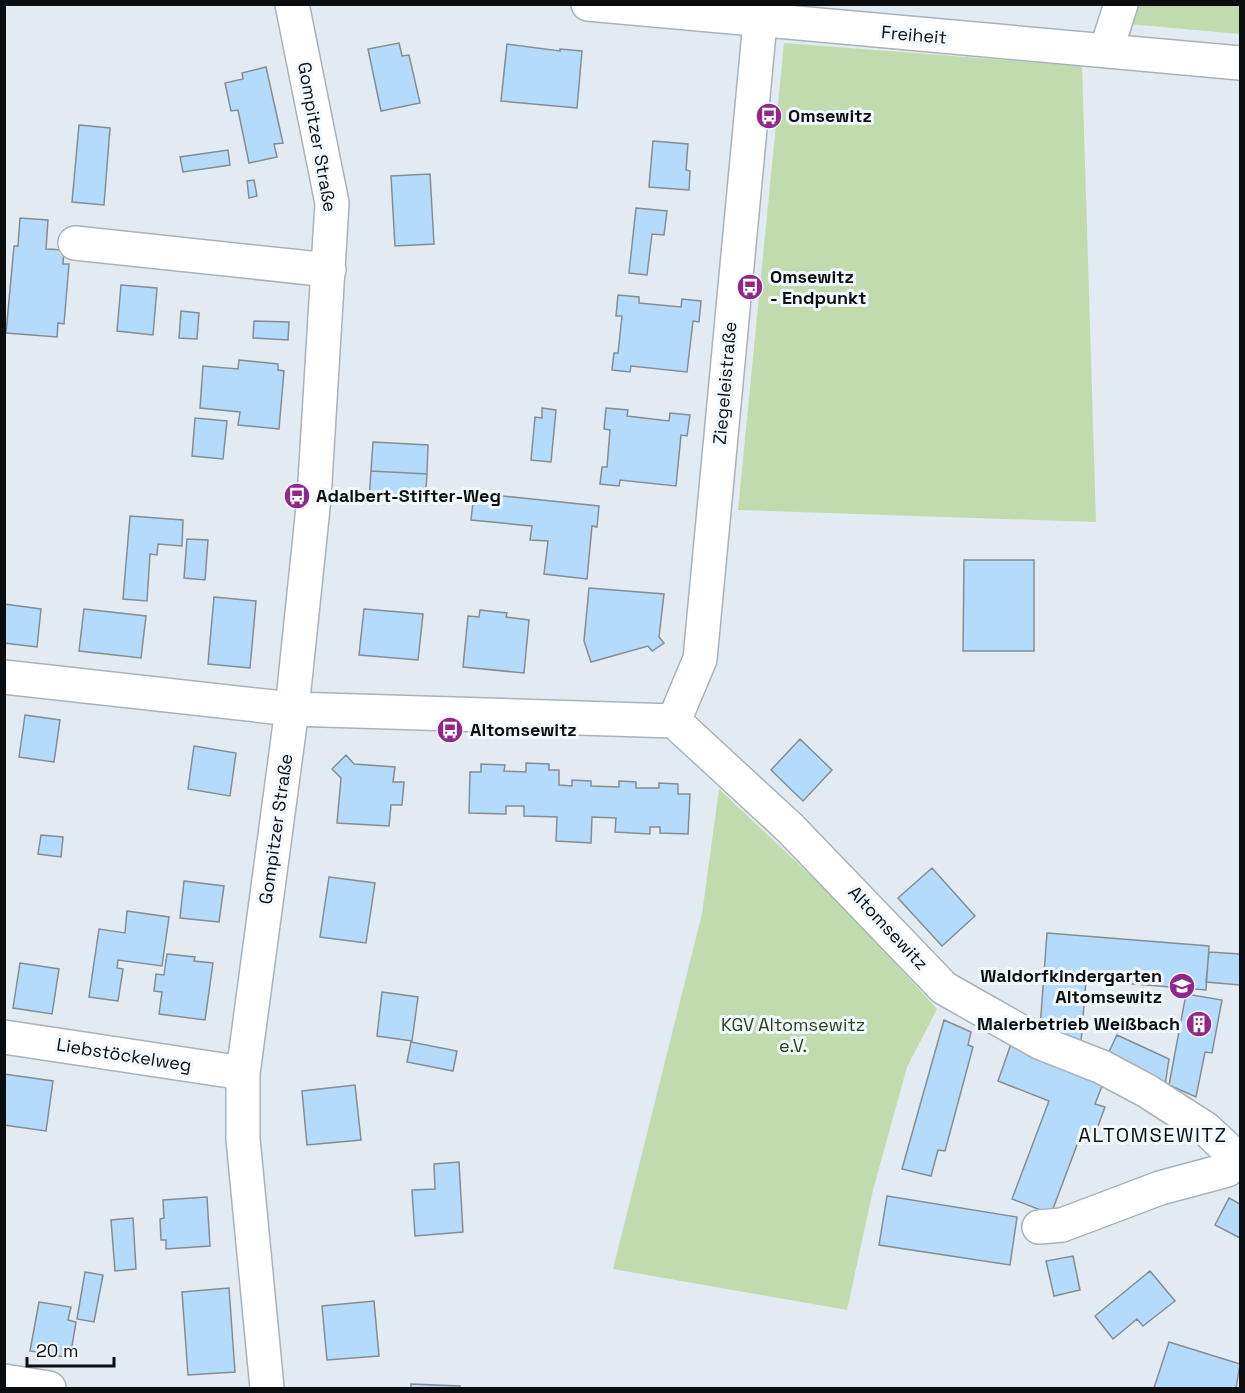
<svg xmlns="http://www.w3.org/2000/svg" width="1245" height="1393" font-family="'Space Grotesk',sans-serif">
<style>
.green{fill:#c0dbad}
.building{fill:#b5dbfc;stroke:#858d93;stroke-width:1.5}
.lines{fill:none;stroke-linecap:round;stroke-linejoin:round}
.minor-casing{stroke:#aab2b9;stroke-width:36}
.minor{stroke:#fff;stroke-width:33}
.labels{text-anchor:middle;stroke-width:6;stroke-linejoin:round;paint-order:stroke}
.street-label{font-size:18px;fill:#0b0e10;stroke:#f1f8fe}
.poi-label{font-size:18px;font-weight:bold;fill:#0b0e10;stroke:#f1f8fe;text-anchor:start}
.park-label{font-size:18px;fill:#2a4314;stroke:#f1f8fe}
.neighbourhood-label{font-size:20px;letter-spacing:1.5px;fill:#0b0e10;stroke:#f1f8fe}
</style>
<rect width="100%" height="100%" fill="#e2ebf2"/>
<path class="green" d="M1108 5H1240V34L1106 22Z
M784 43 1082 66 1096 522 738 510Z
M719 789 841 904 937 1009 907 1067 873 1190 847 1310 613 1269 702 914Z"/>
<path class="building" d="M399 43 402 56 409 55 420 103 381 111 368 49Z
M507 44 560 51V49L582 51 577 108 501 101Z
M266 67 283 143 274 144 277 157 249 163 238 110 231 111 225 83 243 79 242 73Z
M79 125 110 128 104 205 72 202Z
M653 141 688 144 686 170 690 171 689 190 649 187Z
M228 150 230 165 183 172 180 157Z
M430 174 434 244 395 246 391 176Z
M254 180 257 196 249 198 247 181Z
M636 208 667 211 664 235 652 234 647 275 629 273Z
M20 218 48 220 46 249 64 250 63 264H69L64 324 58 323 57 337 6 333 14 246H18Z
M121 285 157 288 153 335 117 331Z
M618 295 639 297V303L681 307 682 299 701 301 699 322 693 321 687 372 631 366 630 372 612 370 614 353H618L622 316H616Z
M181 311 199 313 197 339 179 338Z
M254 321 289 322 288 340 253 338Z
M239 360 278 364V370L284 371 279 429 238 425 240 412 200 408 203 366 238 369Z
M542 408 556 410 551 462 531 460 535 417 542 418Z
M606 408 628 410 627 416 669 421 670 413 690 415 687 436 681 435 676 486 620 480 619 486 600 484 602 467H607L610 430 604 429Z
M195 418 227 421 223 459 192 456Z
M373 442 428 445 427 474 371 471Z
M371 471 427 474 425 503 369 499Z
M474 493 599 506 597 527 592 526 587 579 544 574 548 541 530 540 532 526 471 520Z
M130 516 183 520 182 546 158 544 157 555 150 554 147 601 123 599Z
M187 539 208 540 205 580 184 578Z
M964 560H1034V651H963Z
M589 588 664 594 659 637 664 643 652 651 648 646 591 662 584 641Z
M214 597 256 601 250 668 208 664Z
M4 604 41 609 37 647 4 643Z
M84 609 146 616 141 658 79 651Z
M364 609 423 614 418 660 359 655Z
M480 610 507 613 506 617 529 620 524 673 463 667 468 616 479 617Z
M25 715 60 720 54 762 19 757Z
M800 739 832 770 803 801 771 770Z
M194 746 236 753 230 796 188 789Z
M346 755 354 764 395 767 393 782H404L402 805H391L389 826 337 823 341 778 332 769Z
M526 763 549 764V770H559V785L572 786V780L591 781V786L619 787V781L636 782V788H659V783L678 784V794H690L688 834 660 833V827H650V834L615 832 616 818 592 817 591 843 556 841 557 817 524 816V806H506V814L469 813 470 772H481V764L505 765 504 771 526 772Z
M41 835 63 837 61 857 38 854Z
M932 868 975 916 942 946 898 898Z
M329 877 375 883 366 943 320 937Z
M184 881 224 886 219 922 180 918Z
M127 911 169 917 162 966 118 960 117 968 123 969 118 1001 89 997 99 929 125 933Z
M1047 933 1209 946 1206 990 1086 980 1081 1042 1040 1028Z
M1209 952 1240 954V985L1206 982Z
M167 954 195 957 194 961 213 963 205 1020 159 1014 162 992 154 991 156 974 164 975Z
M20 963 59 969 52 1014 13 1008Z
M382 992 418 997 412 1041 377 1036Z
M1186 994 1222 1000 1212 1053 1205 1052 1196 1097 1169 1085Z
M944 1020 971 1032 968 1045 973 1047 945 1151 938 1150 931 1176 902 1169Z
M1117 1035 1169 1059 1165 1085 1106 1058Z
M411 1042 457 1051 453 1071 407 1062Z
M1011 1044 1097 1076 1102 1086 1095 1104 1105 1107 1095 1134 1083 1129 1051 1214 1012 1199 1049 1101 998 1081Z
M4 1074 53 1081 46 1131 4 1125Z
M355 1085 361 1140 307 1145 302 1091Z
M459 1162 463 1232 415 1236 412 1190 435 1189 434 1164Z
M887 1196 1017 1217 1010 1265 879 1245Z
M207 1197 210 1246 166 1249V1240H161L160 1219 164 1218 163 1200Z
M1229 1198 1240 1204V1238L1215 1225Z
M133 1218 136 1269 115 1271 111 1220Z
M1073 1256 1080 1290 1054 1296 1046 1261Z
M1150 1271 1175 1301 1143 1326 1137 1319 1113 1339 1095 1316Z
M85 1272 103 1275 94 1322 77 1319Z
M229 1288 235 1372 188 1375 182 1292Z
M374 1301 379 1356 327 1360 322 1306Z
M39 1302 71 1307 68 1320 76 1322 70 1358 30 1351Z
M1169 1342 1240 1364 1236 1388H1154Z
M411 1384 460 1386V1388H411Z"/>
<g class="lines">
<defs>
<path id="minor" d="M588 4 1240 63
M1106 51 1121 4
M75 243 329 270
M4 677 292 709 674 721 790 828 944 988 1041 1043 1102 1067 1147 1091 1206 1129 1240 1161
M674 721 700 659 760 22 766 4
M4 1037 243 1073
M1039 1227 1062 1225 1160 1188 1227 1170 1236 1158
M4 1381 49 1388
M267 1388 243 1139V1073L292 709 314 498 332 203 292 4"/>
</defs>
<use href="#minor" class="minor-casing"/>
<use href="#minor" class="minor"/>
</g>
<defs>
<symbol id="bus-disc" viewBox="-11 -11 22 22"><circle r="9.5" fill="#91278b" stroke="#f1f8fe"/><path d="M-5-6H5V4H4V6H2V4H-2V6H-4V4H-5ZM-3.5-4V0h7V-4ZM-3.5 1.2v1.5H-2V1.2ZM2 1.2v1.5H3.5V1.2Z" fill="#fff"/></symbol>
<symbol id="school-disc" viewBox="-11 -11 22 22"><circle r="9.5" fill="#91278b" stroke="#f1f8fe"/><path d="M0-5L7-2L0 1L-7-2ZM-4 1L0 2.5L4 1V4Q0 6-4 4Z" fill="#fff"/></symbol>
<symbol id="building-disc" viewBox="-11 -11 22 22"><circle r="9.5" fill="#91278b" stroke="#f1f8fe"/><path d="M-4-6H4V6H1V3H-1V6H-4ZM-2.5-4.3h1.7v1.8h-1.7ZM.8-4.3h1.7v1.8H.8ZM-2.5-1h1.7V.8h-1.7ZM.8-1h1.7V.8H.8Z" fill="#fff"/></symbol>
</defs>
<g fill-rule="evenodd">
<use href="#bus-disc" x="754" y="101" width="30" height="30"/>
<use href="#bus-disc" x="735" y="272" width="30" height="30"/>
<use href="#bus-disc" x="282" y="481" width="30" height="30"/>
<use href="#bus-disc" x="435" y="715" width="30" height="30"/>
<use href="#school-disc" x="1167" y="971" width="30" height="30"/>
<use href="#building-disc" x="1184" y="1009" width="30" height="30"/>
</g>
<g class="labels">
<g class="street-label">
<text transform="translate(914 35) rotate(5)" y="6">Freiheit</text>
<text transform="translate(317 137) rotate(80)" y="6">Gompitzer Straße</text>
<text transform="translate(725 383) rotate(-85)" y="6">Ziegeleistraße</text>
<text transform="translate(276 829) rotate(-82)" y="6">Gompitzer Straße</text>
<text transform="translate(888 928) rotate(47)" y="6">Altomsewitz</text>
<text transform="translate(124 1055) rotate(9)" y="6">Liebstöckelweg</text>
</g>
<g class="poi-label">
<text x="788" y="122">Omsewitz</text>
<text x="770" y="283">Omsewitz<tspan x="770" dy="21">- Endpunkt</tspan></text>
<text x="316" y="502">Adalbert-Stifter-Weg</text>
<text x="470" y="736">Altomsewitz</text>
<text x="1162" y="982" text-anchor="end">Waldorfkindergarten<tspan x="1162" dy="21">Altomsewitz</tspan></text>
<text x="1180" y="1030" text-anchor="end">Malerbetrieb Weißbach</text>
</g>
<g class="park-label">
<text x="793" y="1031">KGV Altomsewitz<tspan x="793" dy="21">e.V.</tspan></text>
</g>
<g class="neighbourhood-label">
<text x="1153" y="1142">ALTOMSEWITZ</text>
</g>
</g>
<rect width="1245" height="1393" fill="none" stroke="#0b0e10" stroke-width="12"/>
<path d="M27 1357v9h87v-9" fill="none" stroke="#0b0e10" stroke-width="3"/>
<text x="36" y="1357" font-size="18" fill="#0b0e10" stroke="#f1f8fe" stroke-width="4.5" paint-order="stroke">20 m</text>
</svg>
